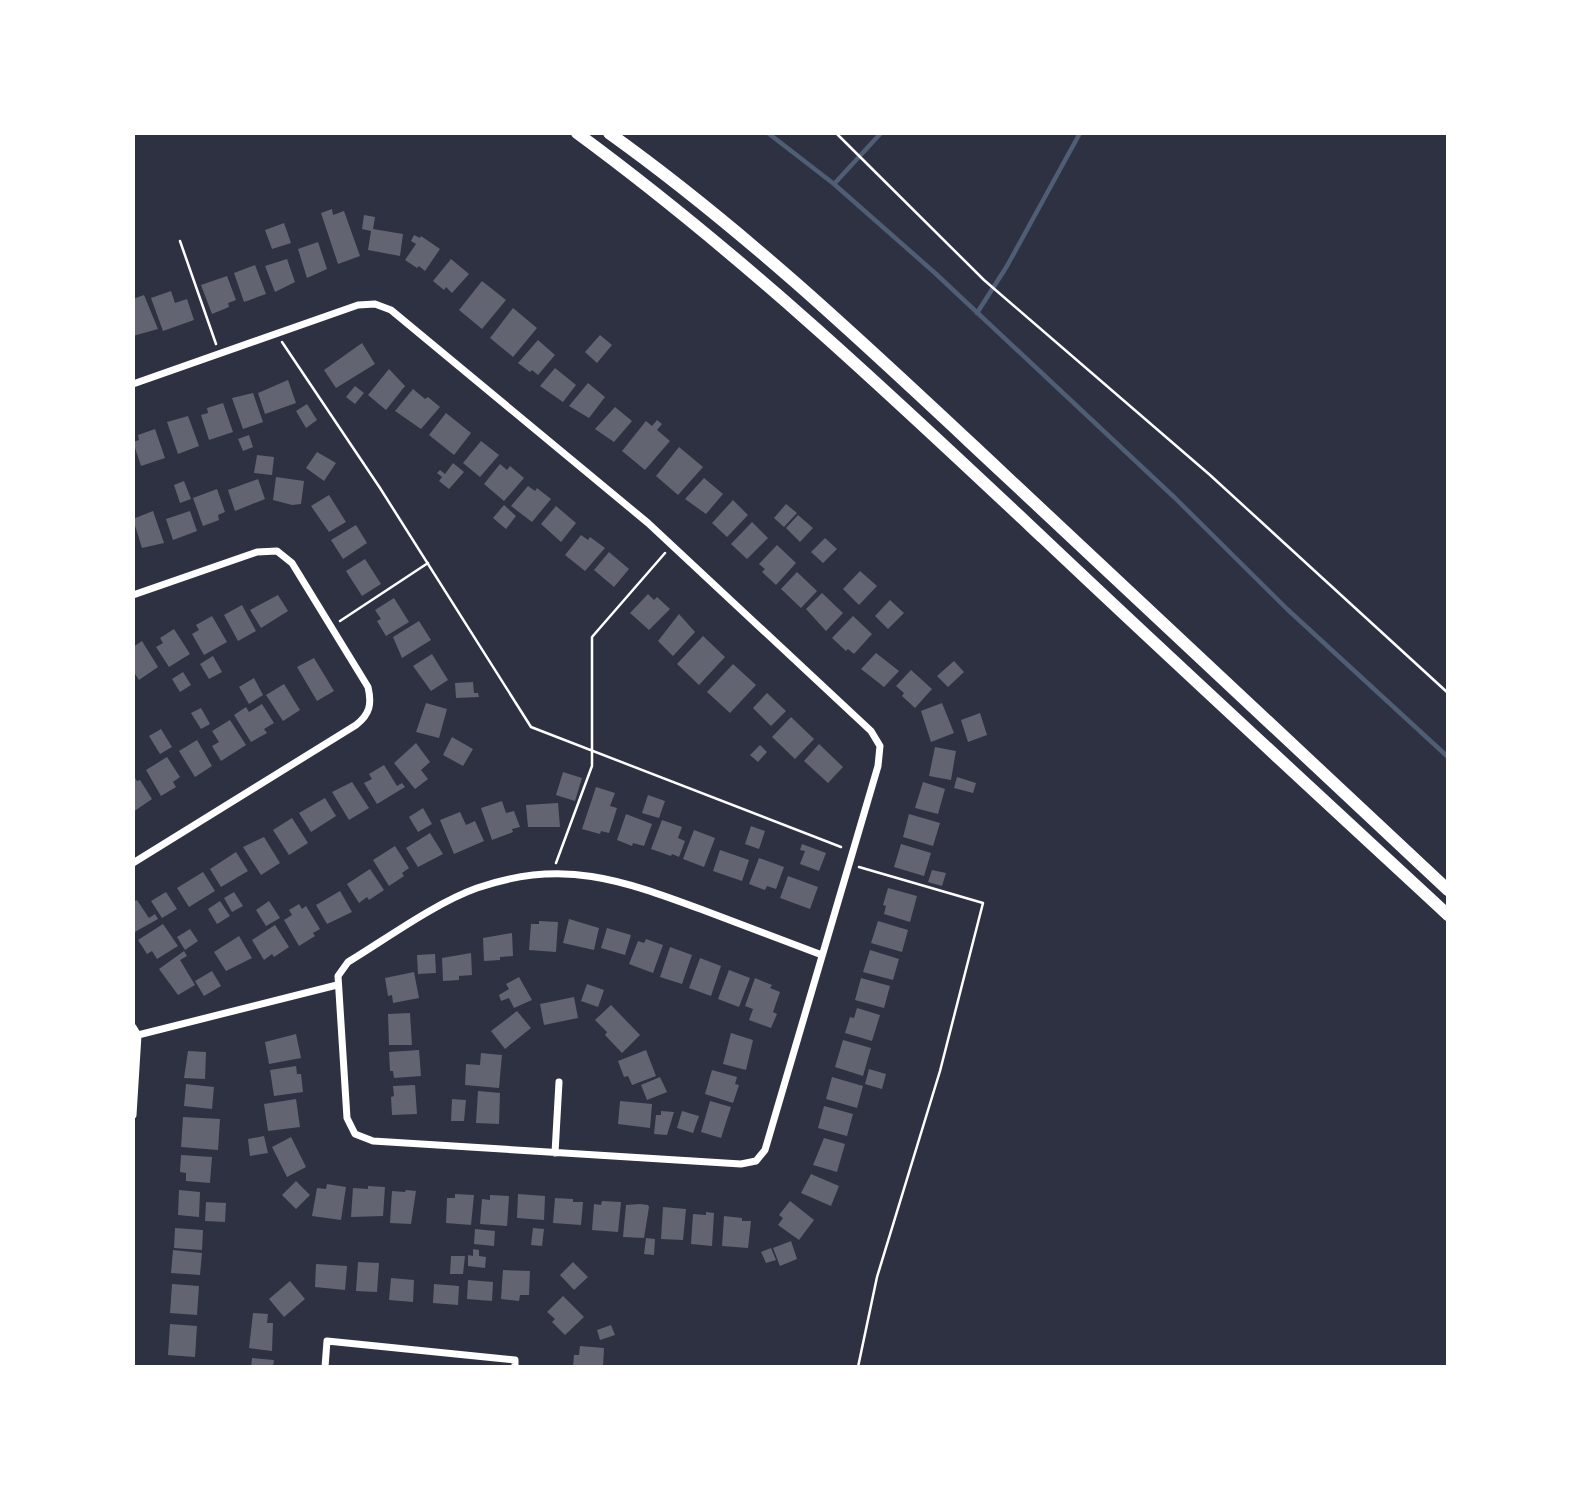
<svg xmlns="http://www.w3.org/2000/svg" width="1581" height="1500" font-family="Karla,sans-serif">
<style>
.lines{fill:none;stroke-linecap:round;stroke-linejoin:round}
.stream{stroke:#4f5d75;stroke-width:4.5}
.building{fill:#626471}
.path{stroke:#fff;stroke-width:2.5}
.minor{stroke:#fff;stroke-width:7}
.trunk{stroke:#fff;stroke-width:12}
</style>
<rect width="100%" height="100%" fill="#2d3142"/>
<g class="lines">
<path class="stream" d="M768 133 834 184 935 273 1175 498 1287 609 1448 757
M834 184 881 133
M977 313 1007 266 1080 133"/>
</g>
<path class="building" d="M332 209 333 215 344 211 360 256 338 264 321 213Z
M364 215 375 217 373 229 403 234 400 256 368 250 371 231 362 229Z
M284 223 291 243 272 249 265 230Z
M414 235 420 238 421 236 440 249 425 271 419 266 417 268 405 260 416 244 411 241Z
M318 242 327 269 307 278 298 249Z
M287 259 295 282 275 292 265 266Z
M451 259 469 274 452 293 446 287 444 290 433 281Z
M255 265 266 294 244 302 234 273Z
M227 276 236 300 228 303 229 307 212 314 201 285Z
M482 281 506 300 482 329 459 310Z
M171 291 175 303 187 299 194 320 163 331 151 298Z
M144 295 158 329 133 336V299Z
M513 308 537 328 513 357 490 338Z
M600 335 612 345 597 363 585 352Z
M538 340 555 355 538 375 532 370 530 372 518 363Z
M362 343 375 364 336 388 324 370Z
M555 368 576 385 563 402 540 386Z
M389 369 405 386 386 410 368 395Z
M288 380 296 403 265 414 258 393Z
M588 383 605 397 589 418 569 406Z
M355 386 364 393 355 404 346 397Z
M413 389 425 399 428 397 440 407 421 429 395 411Z
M253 393 263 422 243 429 232 398Z
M223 403 233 432 209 440 201 415 208 413 207 408Z
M307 404 317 420 306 428 296 411Z
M615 407 632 421 614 442 595 429Z
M446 413 471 433 454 455 429 435Z
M188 416 199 446 178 454 167 422Z
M657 420 662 424 657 430 670 441 645 470 622 451 646 421 652 426Z
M155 429 165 458 141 466 133 442 139 440 138 435Z
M249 435 253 447 243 451 238 439Z
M481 441 499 455 480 477 463 463Z
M679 447 703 467 678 495 656 476Z
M317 452 336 463 324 481 306 468Z
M257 455 274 457 272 475 254 473Z
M453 463 464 472 449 489 439 481 442 477 437 473 440 470 445 474Z
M500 464 507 470 510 466 524 478 504 501 484 484Z
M276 477 304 481 301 504 292 505 273 500Z
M704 478 723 494 706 514 685 499Z
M258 479 265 499 235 511 228 490Z
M184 481 191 499 180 503 174 485Z
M528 486 535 491 537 488 551 499 532 522 511 506Z
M217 489 225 512 218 515 219 520 203 526 193 498Z
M329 495 346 522 329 532 311 506Z
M733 500 748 515 727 537 712 523Z
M786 504 797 513 784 527 774 518Z
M504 505 516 516 506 529 493 518Z
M556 506 576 523 561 542 541 524Z
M153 511 164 543 142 548 133 519Z
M190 511 197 531 173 540 166 519Z
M798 515 813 528 800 542 786 528Z
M752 522 768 538 747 559 731 544Z
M356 525 367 543 343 559 331 540Z
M581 535 588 540 590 537 605 548 585 571 565 555Z
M825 538 837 549 823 563 811 552Z
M777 545 796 563 776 585 762 572 765 569 759 564Z
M609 552 629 569 614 587 594 570Z
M365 559 381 584 362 596 346 571Z
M860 571 877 586 859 605 843 589Z
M797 572 817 591 801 608 781 589Z
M822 593 843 613 826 631 806 609Z
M648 594 654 600 657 597 670 609 649 630 630 613Z
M278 595 288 611 261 628 250 610Z
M394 598 409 622 386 636 377 621 381 619 375 610Z
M890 600 904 613 888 629 875 616Z
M242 605 256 631 238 641 224 615Z
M679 614 695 632 673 656 658 641Z
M212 616 227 642 204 655 192 634 199 630 196 625Z
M853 616 872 634 854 654 848 649 846 651 832 638Z
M419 621 431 640 402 658 393 637Z
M174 629 190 654 169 667 156 647 163 643 160 638Z
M703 636 725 657 699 685 677 664Z
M142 641 158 667 139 680 133 671V647Z
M876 653 899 671 884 687 861 669Z
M432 654 448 680 431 691 413 666Z
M213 656 222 672 209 679 200 664Z
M314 658 334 691 317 701 297 667Z
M954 661 964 672 948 687 937 676Z
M733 664 756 685 730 713 707 692Z
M911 670 932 689 915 708 902 696 904 693 896 686Z
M183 672 191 685 180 692 172 679Z
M254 678 263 695 249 704 239 687Z
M473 682 474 693H478L479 697 456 698 455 683Z
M284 684 300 710 283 721 266 695Z
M767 693 786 711 771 726 753 708Z
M426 703 447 709 439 738 416 732Z
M942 703 954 733 931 742 921 711Z
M262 704 274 723 264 729 267 733 251 742 234 715 246 707 249 712Z
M201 708 210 724 201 729 191 713Z
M980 713 987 735 968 742 961 720Z
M791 717 814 739 795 759 772 737Z
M230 720 246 745 221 761 212 746 219 742 212 731Z
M161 729 172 747 160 754 149 736Z
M452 737 473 749 463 766 443 755Z
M197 740 212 766 195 777 179 751Z
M416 743 430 762 421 770 428 779 415 789 394 763Z
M819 744 843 767 828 783 804 761Z
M760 745 767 752 758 762 750 755Z
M935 747 956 751 951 780 929 776Z
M167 757 180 777 173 782 176 787 161 796 146 770Z
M384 765 397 786 402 783 405 787 377 804 364 783 372 779 369 774Z
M563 772 582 778 575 801 556 795Z
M133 775 137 781 140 780 152 799 133 812Z
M957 777 976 783 973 793 954 788Z
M352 782 369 808 349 820 332 792Z
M923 782 945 789 938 814 915 808Z
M596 787 615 793 610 806 617 808 609 833 601 831 600 834 582 829Z
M648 795 665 801 659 818 642 813Z
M325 798 336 816 311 832 299 813Z
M502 801 506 813 514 811 520 827 512 829 513 832 492 840 481 808Z
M558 803 560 827H528L526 805Z
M423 808 432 824 418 832 409 817Z
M460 812 466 825 475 821 484 841 454 854 440 820Z
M626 814 652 824 644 846 633 843 632 846 617 840Z
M909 814 940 823 933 846 903 837Z
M292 818 308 843 289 855 273 830Z
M662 820 682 827 678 838 685 841 679 857 672 854 671 856 651 849Z
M751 826 765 831 759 849 745 844Z
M694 830 715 838 704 867 683 859Z
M430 833 443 854 418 867 406 848Z
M264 837 280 863 261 875 243 847Z
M802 844 826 853 819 871 800 864 805 851 800 850Z
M901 844 931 853 924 876 894 867Z
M395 846 409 868 402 873 404 876 389 886 373 860Z
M720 850 749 860 742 881 713 871Z
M236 852 248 871 221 887 210 869Z
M759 858 784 867 776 889 767 886 765 890 749 884Z
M370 869 384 890 369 900 367 897 359 903 347 884Z
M932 870 946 873 942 886 928 882Z
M203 872 215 891 189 907 177 888Z
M788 876 818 887 810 909 780 898Z
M888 888 917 896 910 922 884 914 886 906 883 905Z
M340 891 352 912 327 924 316 905Z
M166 892 177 909 162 918 151 901Z
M234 892 243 906 232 912 224 898Z
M137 900 149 918 155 914 158 919 133 933V902Z
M220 901 230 916 217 924 208 909Z
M269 901 280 918 266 926 256 910Z
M299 904 302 909 306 906 320 929 313 933 315 936 299 946 284 920 292 915 289 910Z
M569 919 599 928 594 950 563 943Z
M539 921 558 922 556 952 529 950 531 924H539Z
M878 921 908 930 902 952 871 943Z
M163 924 178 946 157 959 152 951 147 954 138 940Z
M275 925 289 947 274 957 272 954 264 960 252 940Z
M607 928 631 935 625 955 601 948Z
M190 929 198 941 185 950 177 937Z
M512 933 513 956 500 957V960L484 961 483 938Z
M239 936 252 958 226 971 214 952Z
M646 939 663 945 653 973 629 964 638 941 644 943Z
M670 947 692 955 682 984 660 977Z
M870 950 899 959 893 980 863 972Z
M184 951 187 956 180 960 195 985 178 995 159 969Z
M471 953 472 975 459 976V980L443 981 442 958Z
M435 954 436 973 418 974 417 955Z
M700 958 721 966 711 996 689 988Z
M729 970 750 978 739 1007 718 999Z
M212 971 221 986 204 996 195 981Z
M414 972 419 998 393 1003 392 995 388 996 385 978Z
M519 977 532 1000 514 1008 509 998 501 1001 499 995 509 989 506 984Z
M755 978 772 985 770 988 780 992 773 1012 777 1014 771 1028 749 1020 753 1009 745 1006Z
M861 978 890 986 884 1008 855 1000Z
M587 984 604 990 598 1007 581 1001Z
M574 997 578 1018 544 1025 540 1004Z
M611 1005 640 1035 622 1053 605 1035 607 1032 595 1020Z
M857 1008 880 1015 872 1041 845 1033 850 1017 854 1018Z
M517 1011 531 1028 505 1049 491 1031Z
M410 1013 412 1045H389L388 1014Z
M731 1033 753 1040 746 1070 723 1064Z
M296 1034 301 1058 269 1064 265 1042Z
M843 1040 871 1048 863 1076 835 1067Z
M419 1050 421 1076 394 1078 393 1071H390L389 1052Z
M646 1050 656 1076 632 1085 628 1076 624 1077 618 1061Z
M188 1051 206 1052 205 1079 184 1078Z
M481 1053 502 1055 499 1088 465 1085 466 1064 480 1065Z
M296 1066 297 1074H301L303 1092 274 1096 270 1070Z
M869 1069 886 1074 882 1089 865 1084Z
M712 1070 737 1077 735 1084 739 1085 733 1103 705 1094Z
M660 1077 667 1092 647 1100 641 1085Z
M832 1077 863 1086 857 1108 826 1099Z
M186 1084 214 1087 212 1109 184 1106Z
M415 1085 417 1114 392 1115 391 1097 394 1096 393 1086Z
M478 1091 500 1093 499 1124 476 1123Z
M296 1099 300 1127 268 1131 264 1104Z
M452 1099 466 1100 464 1121H451Z
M620 1101 652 1104 650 1128 618 1124Z
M710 1101 731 1107 721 1138 701 1132Z
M824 1106 853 1114 847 1136 818 1128Z
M661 1111 674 1112 667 1135 654 1134 656 1115H661Z
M682 1111 699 1116 693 1133 677 1128Z
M183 1117 220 1119 218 1150 181 1147Z
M264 1136 268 1153 250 1156 248 1139Z
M291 1137 306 1167 287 1177 272 1147Z
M824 1138 845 1144 837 1172 813 1165Z
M181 1155 212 1157 210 1183 186 1181V1173L180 1172Z
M811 1174 839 1186 831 1206 801 1193Z
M296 1181 310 1195 296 1209 282 1195Z
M327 1184 346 1187 341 1220 312 1216 317 1188 326 1189Z
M368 1186 385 1187 383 1216 351 1217 353 1188 368 1189Z
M179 1190 200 1192 199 1217 178 1215Z
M406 1190 416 1191 411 1224 390 1223 392 1191 405 1192Z
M455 1194 474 1195 471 1225 446 1223 447 1198H455Z
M518 1194 545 1196 544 1220 517 1218Z
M490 1195 509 1196 507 1226 480 1224 482 1199 490 1200Z
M555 1198 573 1199V1202H583L581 1225 553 1223Z
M602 1201 621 1202 618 1232 592 1230 594 1204 601 1205Z
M790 1201 814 1220 799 1240 778 1225 783 1218 779 1215Z
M206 1202 226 1203 225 1222 205 1221Z
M640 1204 648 1205 649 1207 644 1238 623 1237 626 1205Z
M663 1207 686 1209 683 1240 661 1239Z
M706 1212 714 1213 712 1246 691 1244 693 1214 706 1215Z
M724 1216 742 1218V1221H751L748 1248 722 1246Z
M175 1228 203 1230 202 1250 174 1248Z
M533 1228 544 1229 542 1246 531 1245Z
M475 1229 495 1231 494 1246 474 1244Z
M646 1238 655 1239 654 1255 644 1254Z
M791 1241 797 1259 780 1266 773 1248Z
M771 1248 776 1260 766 1263 761 1252Z
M473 1249 479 1250V1256L486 1257 485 1268 468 1266V1255L473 1256Z
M173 1250 202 1253 200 1275 171 1273Z
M451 1256H465L463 1274H450Z
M358 1262 379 1263 377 1292 356 1291Z
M573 1262 588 1277 574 1290 560 1275Z
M316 1264 347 1266 345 1290 315 1287Z
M503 1270 530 1271 529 1295H520L519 1301 501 1299Z
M391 1278 414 1280 413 1302 389 1300Z
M468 1280 493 1282 492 1301 467 1299Z
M290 1281 305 1299 284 1317 269 1299Z
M172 1284 199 1286 197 1315 170 1313Z
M434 1284 459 1286 458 1305 433 1303Z
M563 1296 584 1317 565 1335 552 1322 555 1319 547 1312Z
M253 1313 268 1314 267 1323H273L272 1351 249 1348Z
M170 1324 197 1326 195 1357 168 1355Z
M611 1325 615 1335 600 1340 597 1330Z
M580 1346 604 1348 603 1367H573L574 1355H579Z
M252 1358 274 1360 273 1367H251Z"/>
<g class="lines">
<path class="path" d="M836 133 984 280 1210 475 1448 693
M180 241 216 344
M282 342 380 488 531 727 841 847
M340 621 428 563
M556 863 592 766V637L665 553
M858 1367 877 1277 940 1071 983 903 859 867"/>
<path class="minor" d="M133 384 358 305 375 304 391 310 648 523 871 731 880 746 878 766 765 1150 756 1161 741 1164 373 1141 355 1134 347 1118 338 976 348 962C386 939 435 903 477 888 563 858 622 880 703 910 743 925 782 940 822 955
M133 595 257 552 277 551 292 563 368 687C372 704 370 714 356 725L133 863
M133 1027 138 1035 133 1115
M138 1035 337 985
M555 1153 559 1082
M325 1367 327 1341 515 1360V1367"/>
<path class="trunk" d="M577 133C743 255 893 397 1043 538 1177 665 1313 790 1448 915
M609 133C746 231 869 348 992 463 1144 605 1296 747 1448 890"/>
</g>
<rect width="1581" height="1500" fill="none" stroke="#ffffff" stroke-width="270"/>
</svg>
